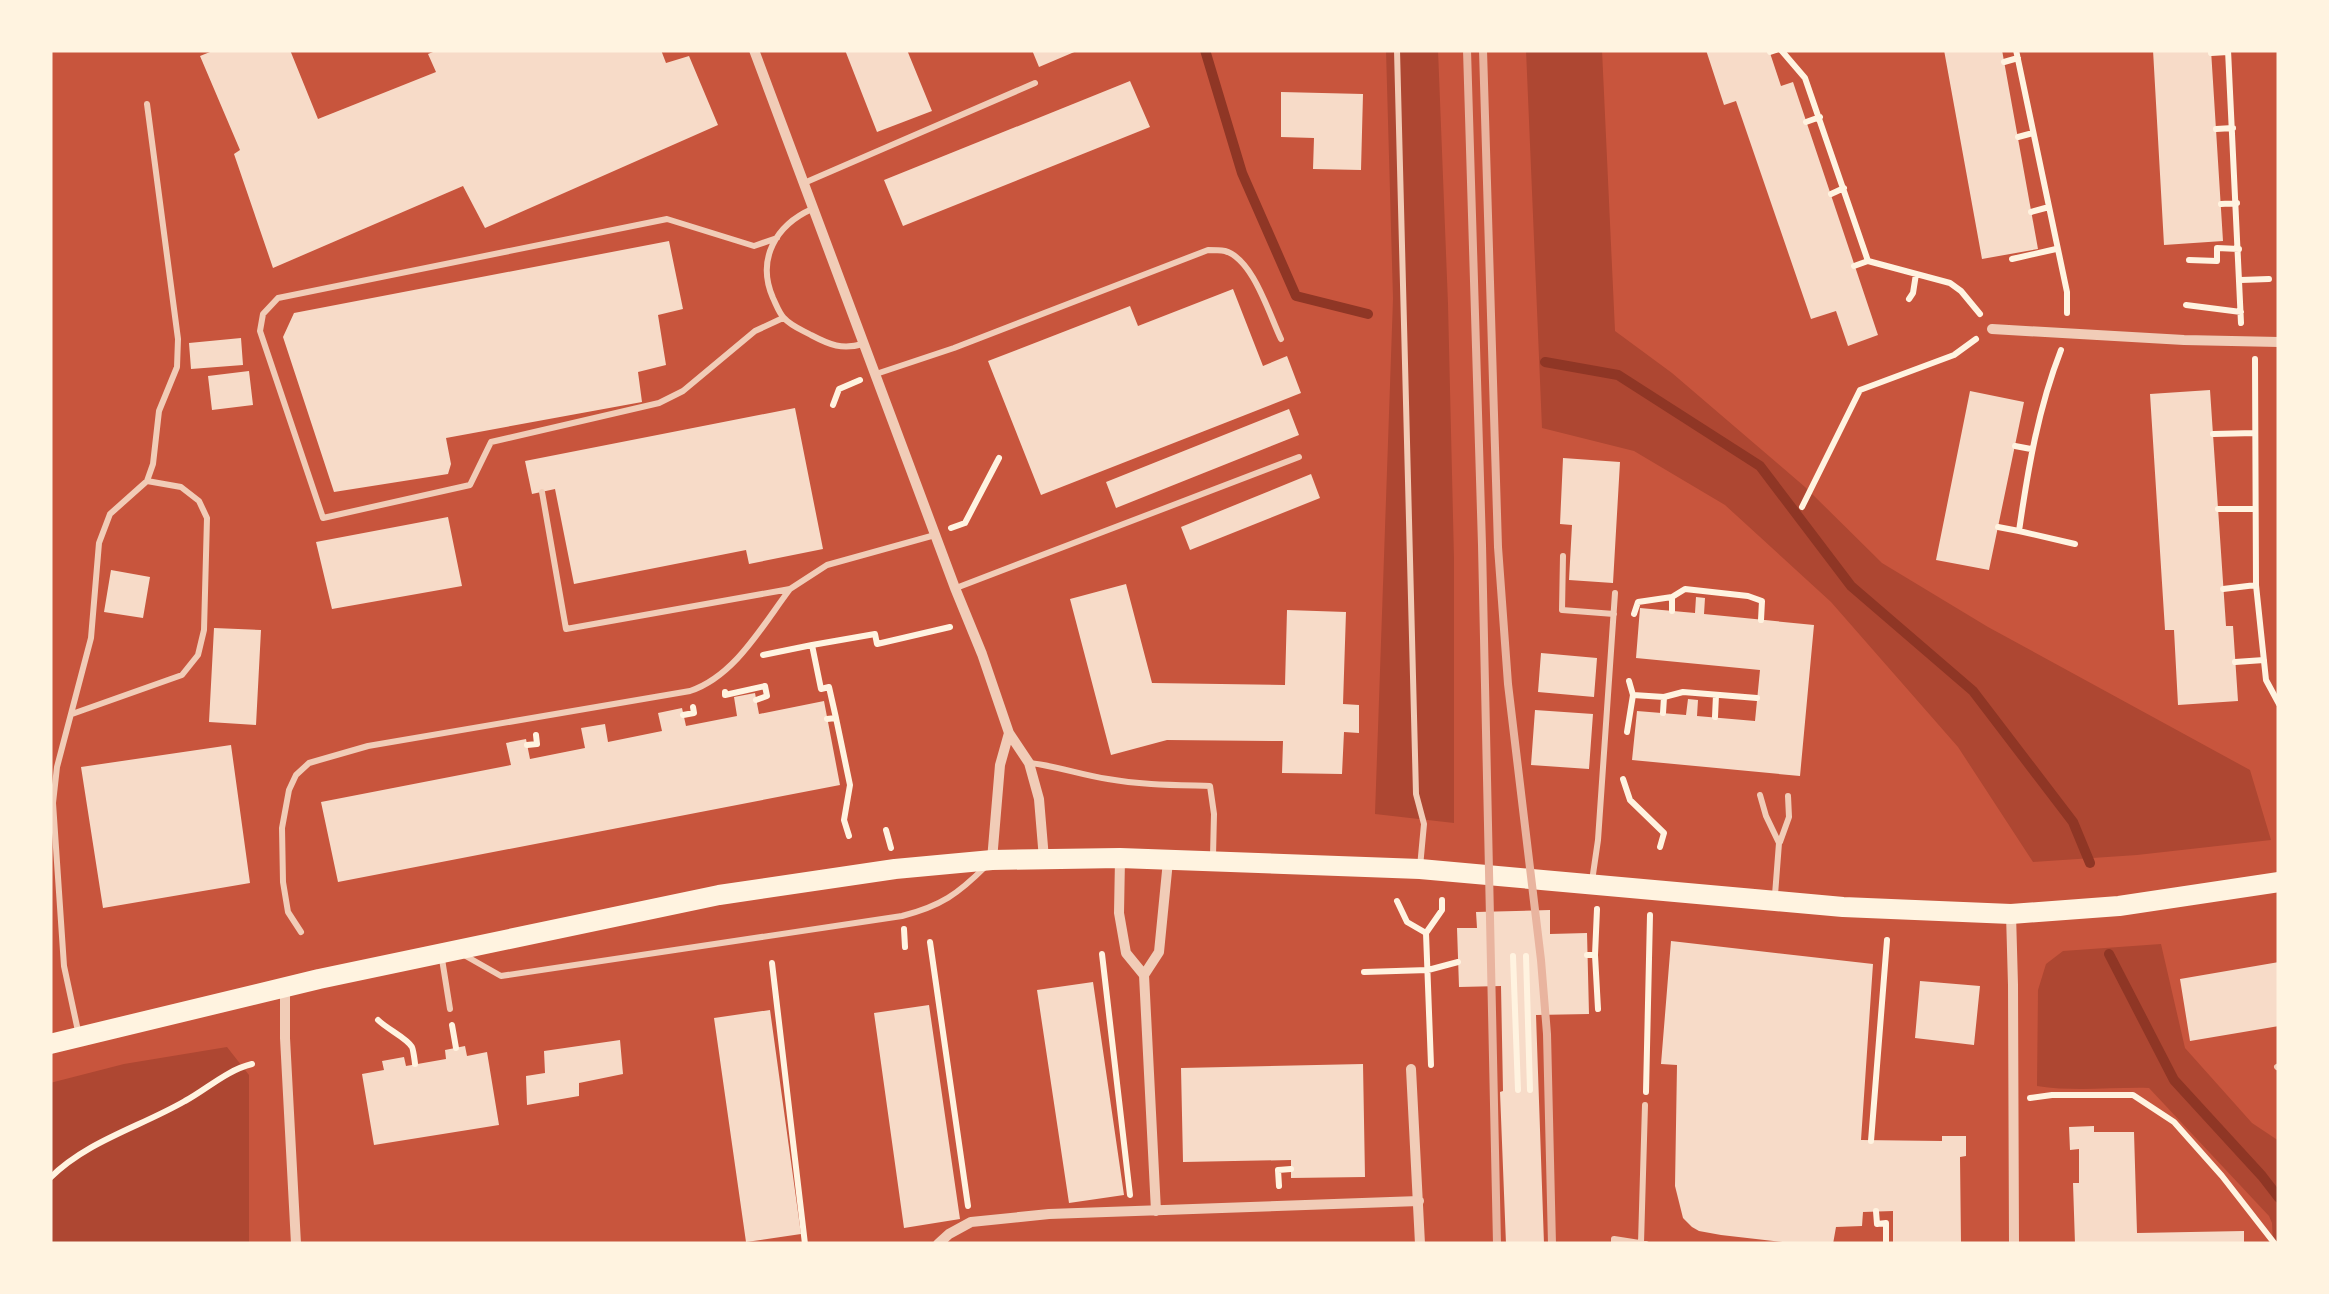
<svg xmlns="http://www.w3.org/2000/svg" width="2329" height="1294" font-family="Raleway,sans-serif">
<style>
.green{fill:#ae4732}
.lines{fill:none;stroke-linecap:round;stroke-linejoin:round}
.stream{stroke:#8f3625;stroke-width:10}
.building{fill:#f7dbc8}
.path{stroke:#fff3e0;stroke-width:6}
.service{stroke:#f1ccb7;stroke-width:6}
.minor{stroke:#f1ccb7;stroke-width:10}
.primary{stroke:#fff3e0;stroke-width:20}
.rail{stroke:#e9b49f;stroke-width:8}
</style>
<rect width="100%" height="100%" fill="#c8553d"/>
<path class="green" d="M1386 50H1438L1448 304 1454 559V823L1375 814 1393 299Z
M1526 50H1602L1615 331 1672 373 1805 487 1882 563 1988 627 2250 770 2271 840 2137 855 2033 862 1958 747 1831 602 1725 505 1634 451 1542 428Z
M2161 944 2185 1048 2252 1123 2279 1141V1244H2273L2272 1223 2269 1216 2149 1088C2112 1087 2075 1092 2037 1086L2038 990 2046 964 2063 951Z
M227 1047 249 1075V1244H50V1083L124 1064Z"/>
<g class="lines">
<path class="stream" d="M1205 50 1242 173 1296 296 1368 314
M1545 362 1618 375 1760 466 1851 586 1973 691 2073 822 2090 863
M2109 954 2174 1080 2262 1176 2279 1198"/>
</g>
<path class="building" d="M215 50H290L318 119 436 72 428 54 438 50H661L666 63 689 56 718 125 485 228 463 186 273 268 234 154 240 150 200 56Z
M845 50H907L932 111 877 132Z
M1032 50H1079L1039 67Z
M1706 50H1769L1781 86 1793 82 1878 335 1848 346 1836 311 1811 319 1736 101 1724 105Z
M1944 50H2002L2038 249 1982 259Z
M2153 50H2211L2223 241 2164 245Z
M1130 81 1150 127 903 226 884 180Z
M1281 92 1363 94 1361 170 1313 169 1314 138 1281 137Z
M669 241 683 309 658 315 666 365 638 372 642 402 446 438 451 464 448 474 334 492 283 337 294 313Z
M1233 289 1263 366 1287 356 1301 393 1041 495 988 361 1130 306 1138 326Z
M241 338 243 365 191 369 189 343Z
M249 371 253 405 212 410 208 376Z
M2210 390 2226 626H2233L2238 701 2178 705 2174 630H2165L2150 394Z
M1970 391 2024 402 1989 570 1936 560Z
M795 408 823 549 749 564 746 550 574 584 555 489 532 494 525 461Z
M1289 409 1299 435 1116 508 1106 482Z
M1563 458 1620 462 1613 583 1569 580 1572 525 1560 524Z
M1311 474 1320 498 1190 550 1181 527Z
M448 517 462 586 332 609 316 542Z
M111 570 150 577 143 618 104 612Z
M1126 584 1152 683 1285 685 1287 610 1346 612 1343 704 1359 705V733L1344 732 1342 774 1282 773 1283 741 1167 740 1111 755 1070 599Z
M1696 597 1705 598 1704 614 1814 625 1800 776 1632 760 1637 711 1686 715 1688 699 1698 700 1697 716 1755 721 1760 670 1636 658 1640 608 1695 613Z
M214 628 261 630 256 725 209 722Z
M1541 653 1597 658 1594 697 1538 692Z
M755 693 759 714 824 701 840 785 338 882 321 802 511 765 506 743 526 739 530 759 585 748 581 728 605 724 608 742 662 731 658 713 682 708 686 726 737 716 734 697Z
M1535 710 1593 714 1589 769 1531 765Z
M231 745 250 883 103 908 81 767Z
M1550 910V934L1587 933 1589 1014 1536 1015 1544 1244H1506L1500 1092 1503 1091 1501 986 1459 987 1457 928H1477L1476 912Z
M1671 941 1873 964 1861 1140 1942 1141V1136H1966V1156L1960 1157 1961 1244H1893V1211L1863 1212 1862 1226 1836 1227 1833 1244H1801L1721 1235 1699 1231 1692 1227 1683 1218 1675 1186 1677 1065 1661 1064Z
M2279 962V1026L2190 1041 2180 979Z
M1920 981 1980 986 1974 1045 1915 1038Z
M1093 982 1124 1195 1069 1203 1037 990Z
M929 1005 960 1219 904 1228 874 1013Z
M770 1010 801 1234 746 1242 714 1018Z
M620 1040 623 1074 579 1083V1096L527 1105 526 1076 545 1073 544 1051Z
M465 1046 467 1056 487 1052 499 1125 374 1145 362 1074 384 1070 382 1061 404 1057 406 1066 446 1059 445 1050Z
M1363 1064 1365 1177 1291 1178V1160L1183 1162 1181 1068Z
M2094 1126V1132H2134L2137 1233 2244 1231V1244H2075L2073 1183H2079V1149L2070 1150 2069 1127Z"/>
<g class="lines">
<path class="path" d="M1781 50 1805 78 1868 261 1950 283 1961 291 1980 314
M2016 50 2067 292V313
M2228 50 2241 323
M1770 52 1776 50
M2211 53 2228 52
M2004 62 2018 58
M1806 122 1820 117
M2216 129 2233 128
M2018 137 2033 133
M1831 194 1844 188
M2221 204 2237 203
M2031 212 2049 207
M2012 259 2056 249
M2189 260 2217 261V248L2239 249
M1854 266 1868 261
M2241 280 2269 279
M1909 299 1913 293 1916 274
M2186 305 2241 312
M2255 359 2256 585 2266 680 2279 704
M833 405 839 389 860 380
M2213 434 2255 433
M2015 446 2031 449
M1802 507 1860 390 1954 355 1976 339
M2218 509H2255
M1998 527 2019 531C2028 469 2038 409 2061 350
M951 528 965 523 999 458
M2019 531 2075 544
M2223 589 2256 585
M1672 611V597
M1634 614 1638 602 1672 597 1685 589 1748 596 1762 601 1761 620
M812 645 875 634 877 644 950 627
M763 655 812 645 821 689 829 687 836 718
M2235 662 2264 660
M725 692V695L765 686 767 696 756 700
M1633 695 1664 697 1683 692 1757 698
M1663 713 1664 697
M683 715 694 713 693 707
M1715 717 1716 695
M827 719 836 718 850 785 844 820 849 836
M1627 732 1633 695 1629 681
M527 745 537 744 536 735
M1623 779 1630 800 1664 833 1660 847
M886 830 891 848
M1397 901 1407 922 1426 933 1431 1065
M904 929 905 947
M1426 933 1442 910V900
M930 942 968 1206
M1102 954 1130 1195
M1587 955H1595L1597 909
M1595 955 1598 1009
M1513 956 1518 1090
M1526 956 1530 1090
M772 963 805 1244
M1364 972 1428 970 1458 962
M378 1020C387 1029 407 1038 412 1047 413 1048 415 1063 415 1064
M452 1025 456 1048
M1646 1092 1650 915
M2030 1098 2052 1095H2133L2174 1122 2222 1176 2275 1244
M1871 1141 1887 940
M50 1178C87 1141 140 1127 185 1101 207 1089 227 1070 252 1064
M1279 1186 1278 1170 1291 1169
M1876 1211 1877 1224 1886 1223V1244"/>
<path class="service" d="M1397 50 1416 794 1424 824 1420 867
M804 183 1035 83
M812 209C776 225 756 259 773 298 776 304 779 313 784 318 791 326 802 330 811 335 830 345 842 350 863 344
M777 238 754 246 667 219 278 298 263 314 260 331 323 518 470 485 491 442 659 403 683 391 755 331 783 318
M876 374 954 348 1208 250C1214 250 1219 250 1225 251 1253 259 1269 314 1281 339
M542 492 566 629 790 589 827 565 935 535
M1563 556 1562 610 1614 614
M956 588 1299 457
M72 714 182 675 198 655 204 630 207 518 199 501 181 487 147 481
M1030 763C1057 766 1081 775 1108 779 1141 785 1176 785 1210 786L1214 814 1213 856
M1760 795 1766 816 1779 843 1775 895
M1780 842 1789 817 1788 796
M1592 881 1598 840 1615 593
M301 932 288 912 283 882 282 828 289 790 296 775 309 763 368 746 690 691C735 676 762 626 790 589
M464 955 501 976 902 916C941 906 958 894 986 866
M442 959 450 1009
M78 1031 64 966 53 803 57 767 91 638 99 543 110 514 147 481 153 464 159 411 177 367 178 339 147 104
M2277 1067 2279 1066
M1641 1243 1645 1105
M1614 1244V1239L1646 1244"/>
<path class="minor" d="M754 50 955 588 982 654 1009 733 1029 763 1039 799 1044 859
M1992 329 2184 340 2279 342
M1120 859 1119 913 1126 953 1144 975 1156 1211
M992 860 1000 765 1009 733
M2011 914 2013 985 2014 1244
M1144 975 1159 952 1168 861
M285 988V1038L296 1244
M1411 1069 1420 1244
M938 1244 949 1234 971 1222 1049 1214 1419 1201"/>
<path class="primary" d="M50 1044 319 979 719 895 895 869 992 860 1120 858 1420 869 1843 907 2011 914 2119 906 2279 882"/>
<path class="rail" d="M1467 50 1482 545 1497 1244
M1483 50 1498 547 1508 684 1541 960 1547 1034 1552 1244"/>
</g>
<rect width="2329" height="1294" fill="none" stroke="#fff3e0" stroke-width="105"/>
</svg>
